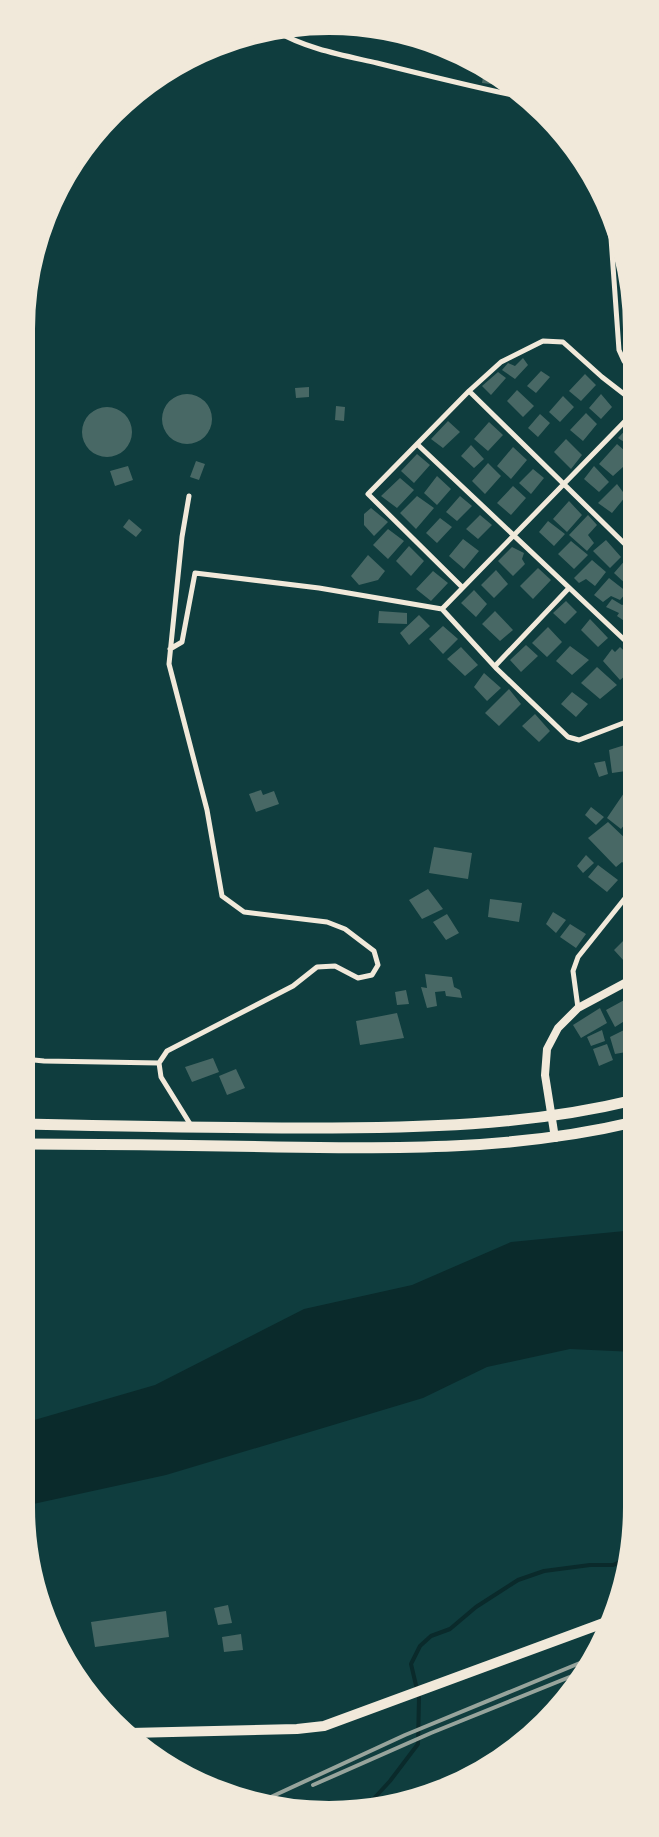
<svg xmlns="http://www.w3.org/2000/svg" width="659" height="1837" font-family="'Golos Text',sans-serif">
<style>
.water{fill:#0a2a2b}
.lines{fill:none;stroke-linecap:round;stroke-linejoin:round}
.stream{stroke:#0a2a2b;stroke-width:4}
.building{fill:#486865}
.minor{stroke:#f1e9da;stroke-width:5}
.tertiary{stroke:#f1e9da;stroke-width:8}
.primary{stroke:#f1e9da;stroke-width:10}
.trunk{stroke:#f1e9da;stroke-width:11}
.rail{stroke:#97a49c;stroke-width:4}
.rim{fill:none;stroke:#f1e9da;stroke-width:6}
</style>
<rect width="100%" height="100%" fill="#0f3d3e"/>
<path class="water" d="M635 1230V1352L570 1349 487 1367 423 1398 166 1475 24 1506V1423L155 1385 304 1309 412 1285 511 1242Z"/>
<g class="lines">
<path class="stream" d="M367 1806 390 1781 418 1744 419 1698 411 1664 420 1646 431 1636 450 1629 476 1607 518 1580 544 1571 590 1565H613L629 1558"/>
</g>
<path class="building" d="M489 70 508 86 482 83 484 71Z
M523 358 528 365 515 379 502 370 508 363 515 366Z
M541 371 550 377 536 393 527 386Z
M498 372 506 378 491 395 482 386Z
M585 374 596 385 581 401 569 391Z
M309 387V397L296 398 295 388Z
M517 390 534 406 523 417 507 401Z
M162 419a25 25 0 1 1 50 0a25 25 0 1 1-50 0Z
M601 394 612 407 601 419 589 408Z
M563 396 574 407 560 422 549 412Z
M336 406 345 407 344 421 335 420Z
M82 432a25 25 0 1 1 50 0a25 25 0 1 1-50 0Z
M586 413 597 424 583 441 570 430Z
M540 414 550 423 538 437 528 428Z
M448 421 460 432 443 448 431 439Z
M489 422 503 435 488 451 474 439Z
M633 422V448L618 438Z
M566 439 582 455 571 469 554 452Z
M617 444 633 458 613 476 599 464Z
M471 445 484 459 474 468 461 456Z
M513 447 527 460 511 479 497 466Z
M417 454 430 465 414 483 401 471Z
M196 461 205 464 199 480 190 477Z
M488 463 501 476 485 494 472 481Z
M128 466 133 480 115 486 110 471Z
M594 466 609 482 599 492 584 479Z
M533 469 544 478 531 494 519 483Z
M633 474V491L625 484Z
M437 476 451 489 437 505 424 493Z
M400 478 414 490 397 508 381 496Z
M617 484 626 496 612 513 598 503Z
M513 486 526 498 511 515 497 503Z
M417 496 434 508 416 529 400 513Z
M460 496 472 506 457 521 446 512Z
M569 501 582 515 567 532 553 519Z
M633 507V525L624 518Z
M371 508 388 522 374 536 364 525V514Z
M480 515 492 525 478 539 466 529Z
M588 515 597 525 588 535 594 543 587 551 569 535Z
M440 518 452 527 437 543 426 533Z
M129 519 142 530 136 537 123 527Z
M548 521 565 534 554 546 539 532Z
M388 529 404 541 388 559 373 545Z
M463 539 479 551 464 569 449 556Z
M606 540 621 557 610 568 593 551Z
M571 541 588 555 574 569 558 554Z
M409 546 424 561 411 576 396 561Z
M512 547 524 553 522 559 525 564 513 576 498 561Z
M368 555 385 571 378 580 359 585 351 576Z
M627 558 633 562V584L630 588 614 573Z
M592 560 606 572 595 586 586 579 579 583 574 578Z
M538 568 551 580 533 599 520 586Z
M496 570 508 584 494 598 481 585Z
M433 571 448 583 431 601 416 589Z
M609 578 627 592 620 600 611 596 603 602 594 595Z
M474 590 487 604 476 617 461 603Z
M612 599 622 605 633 600V627L617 616 619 613 606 607Z
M566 601 577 612 565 624 553 613Z
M379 611 407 613V624L378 623Z
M495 611 513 630 500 641 482 624Z
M419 615 430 626 409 645 400 633Z
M590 619 608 638 598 647 581 630Z
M443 626 458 639 443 654 429 639Z
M548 627 562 642 547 657 532 643Z
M526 645 538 656 521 672 510 660Z
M570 646 589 660 572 675 556 661Z
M461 647 478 665 465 676 447 659Z
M620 647 633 659V664L629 668 631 671 620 680 603 661 612 649 615 652Z
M597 667 617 685 600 699 581 683Z
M484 673 501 688 487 701 474 687Z
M509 689 521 704 499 726 485 713Z
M572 692 588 704 576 717 561 704Z
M535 714 550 731 539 742 522 726Z
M631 743 634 752V780L631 781 626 771 612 773 609 750Z
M605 761 608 774 599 777 594 763Z
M261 790 263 795 274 791 279 804 256 812 249 794Z
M624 793 634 803V813L621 829 607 818Z
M591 807 604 817 596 825 585 815Z
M634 820V835L625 830Z
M608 822 628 841 624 847 634 854V871L622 862 616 867 588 838Z
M434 847 472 853 468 879 429 873Z
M586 855 594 863 583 873 577 866Z
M598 865 618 880 607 892 588 877Z
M428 889 443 909 422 919 409 900Z
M490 899 522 903 519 922 488 917Z
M553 912 566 920 556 933 546 924Z
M447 914 459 933 446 940 433 922Z
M570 924 586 934 576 948 560 937Z
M626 938 634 944V953L624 961 614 950Z
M425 974 452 977 454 987 460 990 462 998 446 996 445 991 435 992 437 1006 427 1008 421 987 427 988Z
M406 990 409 1004 397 1005 395 992Z
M628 998 634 1010V1015L615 1027 606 1010Z
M600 1008 607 1023 581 1038 573 1025Z
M397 1013 404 1038 360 1045 356 1021Z
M632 1026 634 1032V1040L623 1044 626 1052 615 1054 610 1037Z
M602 1030 605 1041 591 1046 587 1037Z
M607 1044 613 1060 599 1066 593 1049Z
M213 1058 219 1072 192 1082 185 1067Z
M236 1069 245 1088 227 1095 219 1076Z
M228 1605 232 1623 218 1625 214 1608Z
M166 1611 169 1637 95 1647 91 1622Z
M241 1634 243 1650 224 1652 222 1637Z"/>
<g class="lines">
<path class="minor" d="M276 31C307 49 342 55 377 63 425 75 473 87 522 97
M600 188 611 238 619 350 624 361 633 375
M469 391 501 362 543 341 563 342 602 377 633 401
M417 444 633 648
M189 496 182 537 169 664 207 810 222 896 244 912 327 922 345 929 374 951 378 965 372 975 358 978 335 966 317 967 293 986 167 1051 159 1063 161 1077 192 1127
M462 587 368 494 469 391 633 552
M442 609 633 413
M170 649 182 642 195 573 319 588 442 609 497 669 568 737 579 740 634 719
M495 666 569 588
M578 1008 573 971 578 957 634 887
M24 1059 44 1061 159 1063"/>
<path class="tertiary" d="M555 1138 545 1075 547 1049 558 1028 578 1008 634 978"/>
<path class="primary" d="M130 1733 297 1729 324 1726 609 1621"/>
<path class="trunk" d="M24 1124C118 1126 213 1128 307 1128 417 1128 528 1126 634 1100
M24 1144C108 1144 193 1145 277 1147 397 1149 517 1150 634 1122"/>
<path class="rail" d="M313 1785 431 1733 587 1670
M260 1802 405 1735 592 1658"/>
</g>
<path d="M0 0H659V1837H0ZM329 32H329A297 297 0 0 1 626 329V1507A297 297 0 0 1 329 1804H329A297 297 0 0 1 32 1507V329A297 297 0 0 1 329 32Z" fill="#f1e9da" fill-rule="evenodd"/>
<path class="rim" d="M329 32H329A297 297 0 0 1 626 329V1507A297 297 0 0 1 329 1804H329A297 297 0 0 1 32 1507V329A297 297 0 0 1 329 32Z"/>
</svg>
